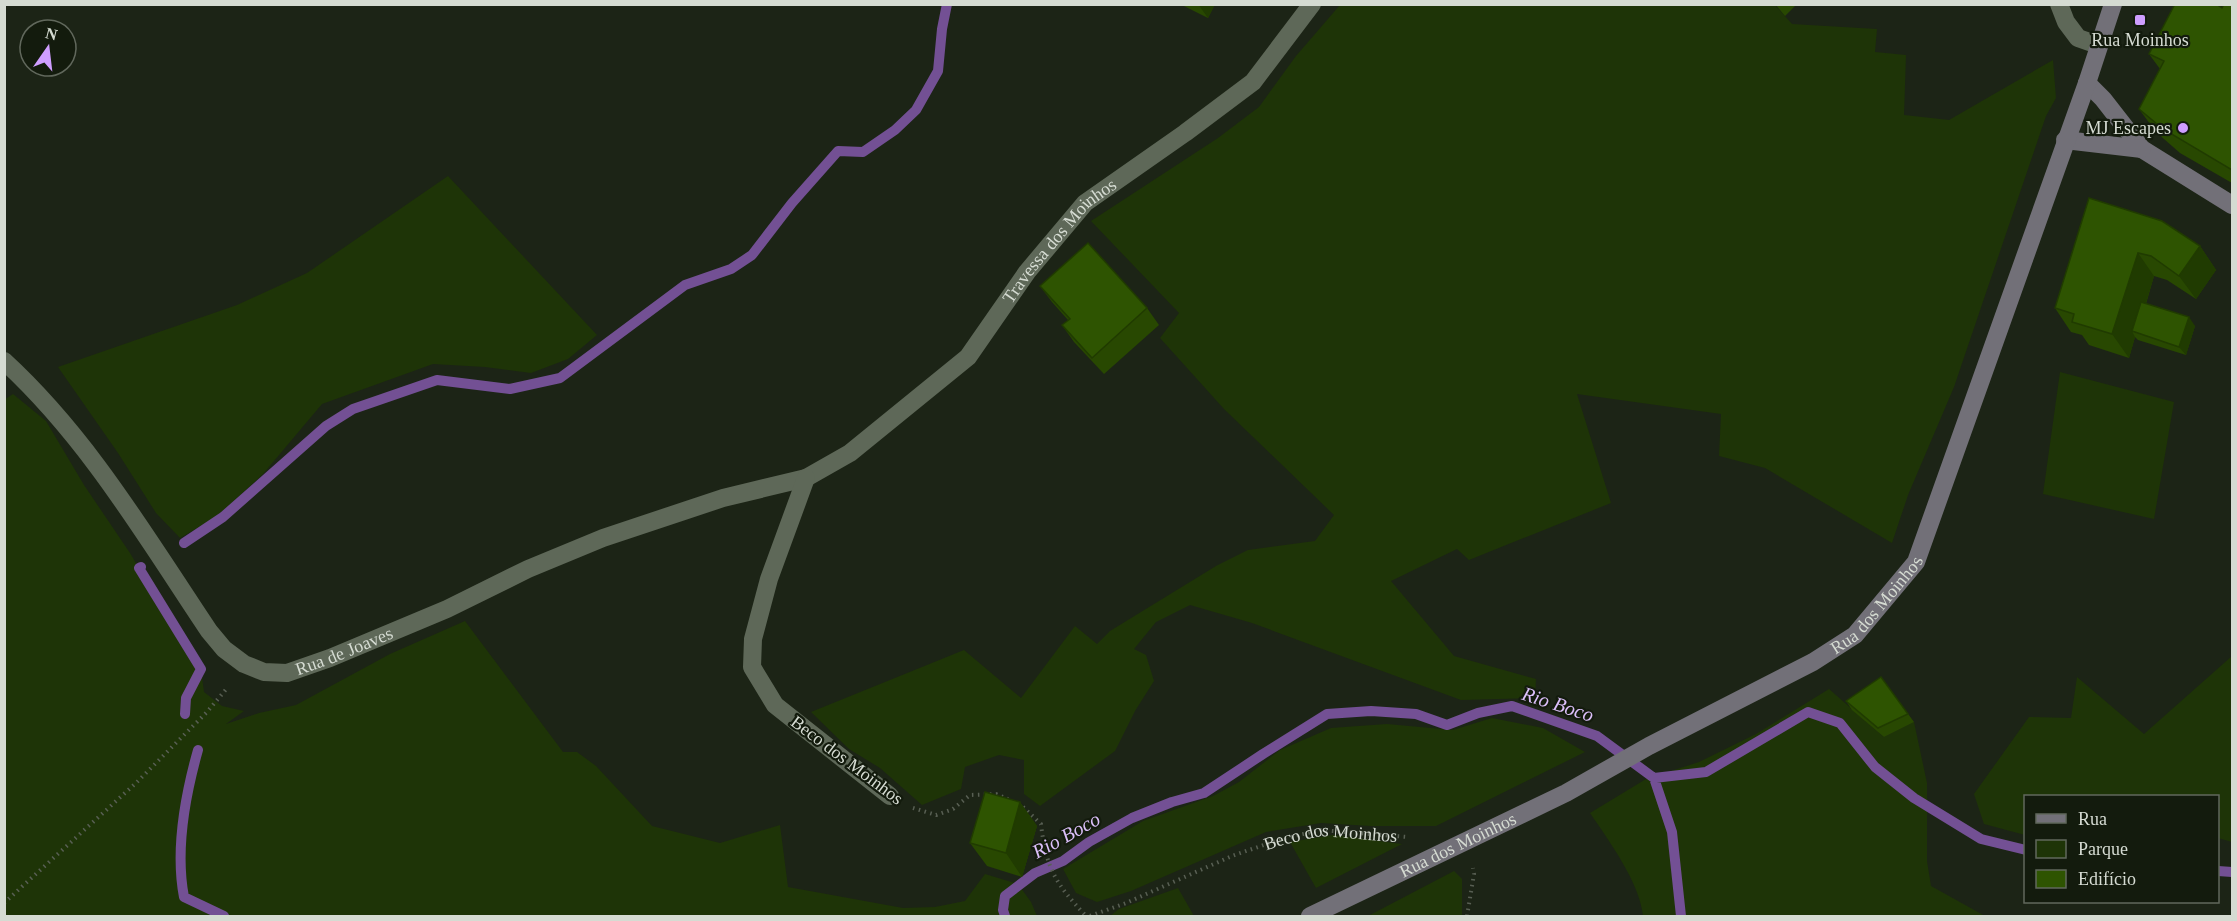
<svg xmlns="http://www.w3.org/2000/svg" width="2237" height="921" font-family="Georgia,serif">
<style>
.green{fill:#1e3407}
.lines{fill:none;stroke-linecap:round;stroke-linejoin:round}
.stream{stroke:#735094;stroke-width:10}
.path{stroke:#585f53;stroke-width:4;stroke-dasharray:1.5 4.5;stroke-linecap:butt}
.minor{stroke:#5e6858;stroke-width:18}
.secondary{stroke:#727078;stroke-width:18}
.wall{fill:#284801}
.shaded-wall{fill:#203b01}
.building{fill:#2e5401;stroke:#203b01;stroke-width:1.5}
.poi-dot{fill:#cf9eff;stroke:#131b0d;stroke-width:2}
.labels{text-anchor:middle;stroke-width:4.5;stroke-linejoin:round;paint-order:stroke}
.poi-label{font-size:18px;fill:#d5dbd2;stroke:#131b0d}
.street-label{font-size:18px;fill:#d5dbd2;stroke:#131b0d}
.water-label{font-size:20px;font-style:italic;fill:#dbbff9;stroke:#131b0d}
</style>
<rect width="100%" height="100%" fill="#1c2416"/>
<path class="green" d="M1340 5H1775L1792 24 1877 29 1875 52 1906 55 1904 115 1949 120 2053 60 2056 98 2046 116 1954 387 1908 495 1892 543 1765 468 1719 456 1721 414 1577 394 1611 503 1469 560 1457 549 1391 581 1454 656 1536 679 1535 698 1461 700 1252 623 1190 605 1156 622 1134 649 1146 655 1154 681 1135 711 1115 751 1040 806 1024 794V760L999 755 965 767 961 789 922 805 880 768 849 749 811 712 964 650 1021 698 1075 626 1097 644 1110 631 1216 566 1248 550 1315 541 1334 515 1224 409 1160 338 1179 313 1091 221 1218 138 1259 107 1296 56Z
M448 176 597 335 568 359 531 373 485 367 433 364 322 404 263 474 216 517 180 538 156 513 118 453 58 367 237 305 307 273Z
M2060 372 2174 402 2154 519 2043 494Z
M13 394 46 421 84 485 130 553 185 647 201 669 204 692 222 706 244 711 226 724 259 713 296 705 390 654 465 621 563 752H577L596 766 652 826 720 843 780 825 788 887 903 908 935 907 965 901 985 874 1018 884 1031 902 1037 916H5L4 400Z
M2232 656V842L2218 838V796H2026L2025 835 1984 824 1974 794 2029 717 2071 718 2077 677 2144 734Z
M1829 689 1884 737 1914 722 1927 783V861L1931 886 1985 916H1643C1640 883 1609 841 1590 813L1646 779 1699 762 1756 734Z
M1492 718 1543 728 1585 752 1436 826H1371L1321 823 1266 832 1131 891 1097 902 1076 893 1063 869 1143 821 1213 796 1239 782 1280 750 1331 728 1387 724 1453 730Z
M1333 835 1402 844 1316 888 1290 842Z
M1454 871 1462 879V916H1368Z
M1178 888 1194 916H1110L1119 909Z"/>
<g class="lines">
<path class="stream" d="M184 543 223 517 326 426 353 409 437 380 510 389 560 378 685 285 731 269 752 255 792 203 838 151 863 152 895 130 916 110 938 71 942 29 947 4
M141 567 139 568 201 669 186 698 185 714
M198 750C185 796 175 850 184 897L224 916
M1654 778 1672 832 1681 916
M2218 871 2232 872
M1005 916 1003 910 1005 896 1035 873 1063 861 1089 842 1132 818 1172 802 1204 793 1263 754 1327 714 1371 711 1416 714 1447 725 1478 713 1512 706 1597 736 1654 778 1706 772 1808 712 1840 723 1875 767 1914 798 1981 839 2026 850"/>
<g class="path">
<path d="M1023 807 1041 824C1046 869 1056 884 1086 916"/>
<path d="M913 808 936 815 953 809 970 795 996 794 1008 799"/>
<path d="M4 903 136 783 207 712 228 687"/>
<path id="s1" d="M1090 916 1126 903 1232 856 1278 840 1320 830 1407 837"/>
<path d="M1467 916 1474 874 1473 868"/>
</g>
<g class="minor">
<path d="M2059 4 2066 22 2078 38 2098 45"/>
<path id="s2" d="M4 361C88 438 146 537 209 631L224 649 244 664 264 672 287 673 330 658 447 609 528 569 603 538 723 498 806 478 850 453 968 357 1027 272 1085 203 1185 133 1253 82 1312 4"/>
<path d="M806 478 769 579 753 639 752 667 775 705 890 796"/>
</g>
<g class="secondary">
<path d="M2087 83 2103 99 2142 149 2232 205"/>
<path d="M2065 140 2142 149"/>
<path id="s3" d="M1310 916 1566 793 1649 746 1813 662 1855 635 1916 562 2087 83 2113 4"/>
</g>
</g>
<path class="wall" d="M1180 4H1215L1208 18Z
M1775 4H1797L1785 16Z
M2232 4V183L2180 153 2156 132 2139 109 2160 69 2149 54 2222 8Z
M2089 198 2200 246 2216 270 2196 299 2167 280 2154 276 2146 304 2195 326 2186 355 2138 340 2135 337 2129 358 2089 345 2082 335 2071 332 2055 308Z
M1040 286 1147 308 1159 325 1104 374 1074 342 1062 325 1068 320 1052 302Z
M1881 677 1914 722 1884 737 1852 710 1846 701Z
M1020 802 1037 826 1022 877 987 866 970 843Z"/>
<path class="shaded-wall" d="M1198 4H1215L1208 18Z
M2200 246 2216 270 2196 299 2179 276Z
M2138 253 2154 276 2137 333 2132 331 2135 337 2129 358 2112 334Z
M2189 317 2195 326 2186 355 2179 347Z
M1020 802 1037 826 1022 877 1006 853Z"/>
<path class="building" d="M2175 4H2216L2222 8 2224 4H2232V170L2163 129 2139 109 2164 61 2149 54Z
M2089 198 2162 221 2200 246 2179 276 2151 256 2138 253 2112 334 2072 322 2074 314 2055 308Z
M1088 243 1147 308 1092 358 1062 325 1070 319 1040 286Z
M2141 302 2189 317 2179 347 2132 331Z
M1881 677 1908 714 1878 728 1846 701Z
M985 792 1020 802 1006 853 970 843Z"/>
<g class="poi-dot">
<rect x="2134" y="14" width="12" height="12" rx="3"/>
<circle cx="2183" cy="128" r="6"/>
</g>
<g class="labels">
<g class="poi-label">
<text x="2140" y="46">Rua Moinhos</text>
<text x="2171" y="134" text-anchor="end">MJ Escapes</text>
</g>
<g class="street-label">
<text dy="6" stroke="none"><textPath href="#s2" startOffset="1340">Travessa dos Moinhos</textPath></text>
<text dy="6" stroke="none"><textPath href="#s3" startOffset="650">Rua dos Moinhos</textPath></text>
<text dy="6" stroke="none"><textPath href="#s2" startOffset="494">Rua de Joaves</textPath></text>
<text transform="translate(847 760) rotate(37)" y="6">Beco dos Moinhos</text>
<text dy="6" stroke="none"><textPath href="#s1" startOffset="256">Beco dos Moinhos</textPath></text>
<text dy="6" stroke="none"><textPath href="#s3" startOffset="164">Rua dos Moinhos</textPath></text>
</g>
<g class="water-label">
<text transform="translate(1558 704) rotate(18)" y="7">Rio Boco</text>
<text transform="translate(1066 835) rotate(-29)" y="7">Rio Boco</text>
</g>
</g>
<rect width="2237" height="921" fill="none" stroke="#d5dbd2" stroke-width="12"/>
<rect x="2024" y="795" width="195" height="108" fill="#131b0d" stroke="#61685c" stroke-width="1.5"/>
<rect x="2036" y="814" width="30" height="9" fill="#727078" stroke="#61685c" stroke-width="1.5"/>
<text x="2078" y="825" font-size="18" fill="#d5dbd2">Rua</text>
<rect x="2036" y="840" width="30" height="18" fill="#1e3407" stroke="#61685c" stroke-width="1.5"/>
<text x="2078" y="855" font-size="18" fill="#d5dbd2">Parque</text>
<rect x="2036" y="870" width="30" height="18" fill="#2e5401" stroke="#61685c" stroke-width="1.5"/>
<text x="2078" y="885" font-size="18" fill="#d5dbd2">Edifício</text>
<g transform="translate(48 48) rotate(14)"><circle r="28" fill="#131b0d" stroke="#61685c" stroke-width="1.5"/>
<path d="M0-4.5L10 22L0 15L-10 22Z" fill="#cf9eff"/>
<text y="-9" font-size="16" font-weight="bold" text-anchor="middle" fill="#d5dbd2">N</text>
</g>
</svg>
